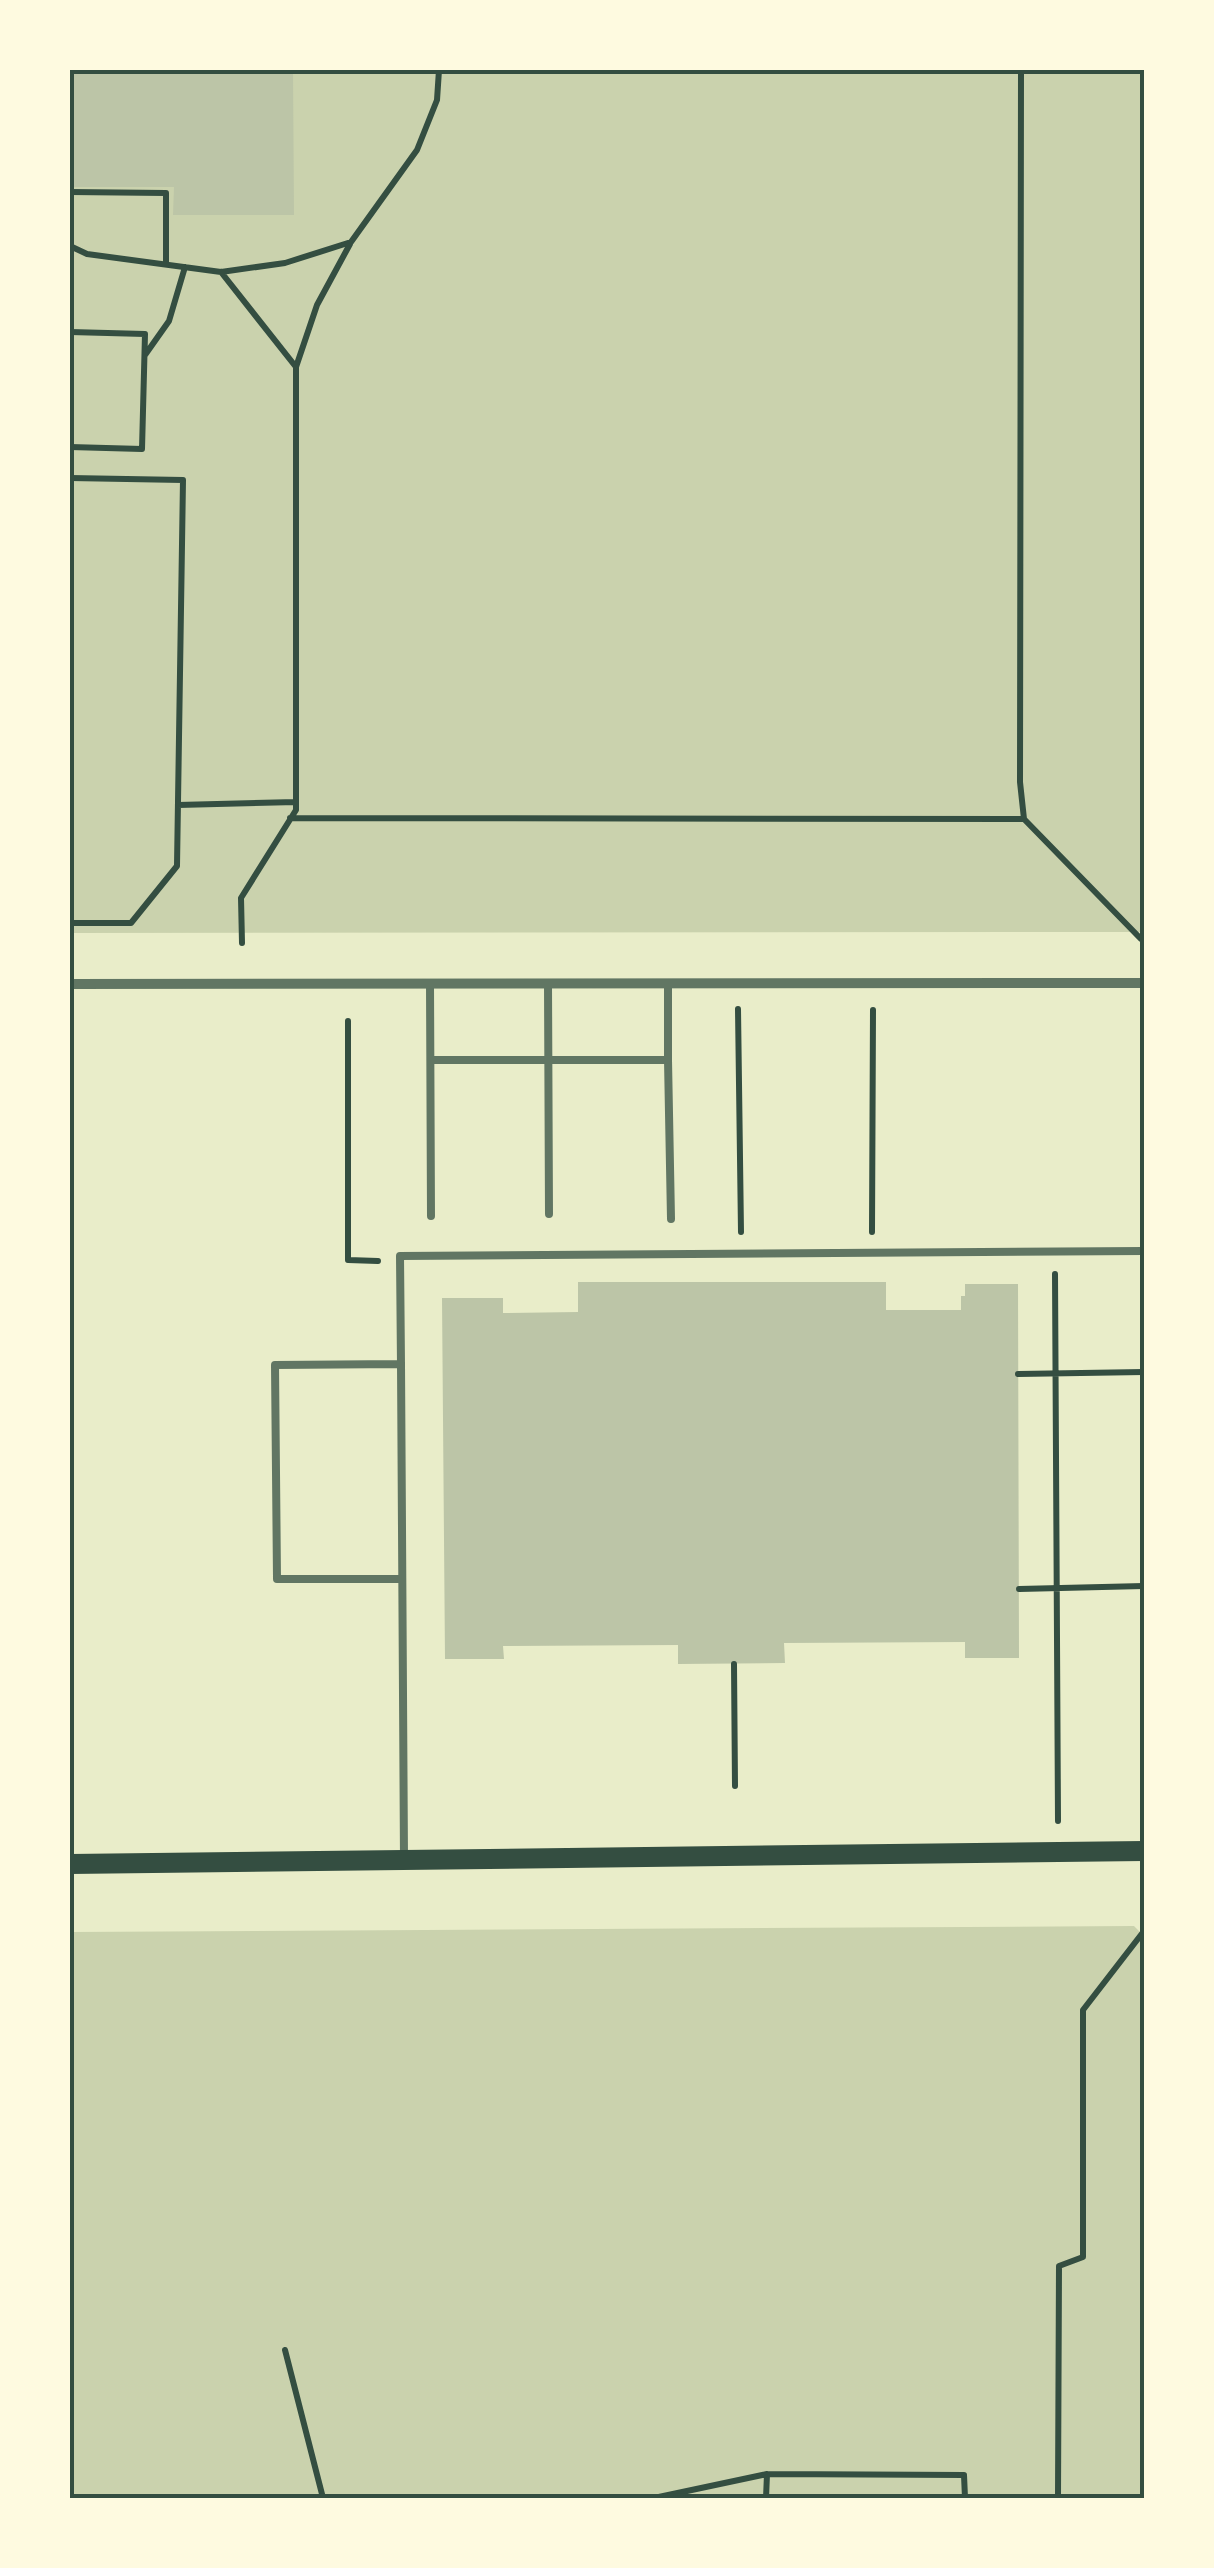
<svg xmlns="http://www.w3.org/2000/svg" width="1214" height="2568" font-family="'Sofia Sans Condensed',sans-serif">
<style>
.green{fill:#cad2ad}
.building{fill:#bcc5a7}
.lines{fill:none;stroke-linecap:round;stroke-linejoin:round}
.path{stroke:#344e41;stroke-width:6}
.service{stroke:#617663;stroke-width:8}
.minor{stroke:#617663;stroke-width:10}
.secondary{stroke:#344e41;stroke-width:20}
.neatline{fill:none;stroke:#344e41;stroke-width:4}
</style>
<rect width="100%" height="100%" fill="#e9edc9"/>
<path class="green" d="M70 70H1144V932L70 933Z
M1134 1926 1144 1936V2498H70V1932Z"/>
<path class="building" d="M74 70H293L294 215H173L174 187H74Z
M578 1282H886V1310H961V1296H965V1284H1018L1019 1658H965V1642L784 1643 785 1663 678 1664V1645L503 1646 504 1659H445L442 1298H503V1313L578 1312Z"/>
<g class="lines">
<path class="path" d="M70 192 166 193V264
M70 246 87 254 221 272 285 263 351 242 417 150 437 100 439 70
M221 272 296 367V810L241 898 242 943
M70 332 145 334 142 449 70 447
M145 355 169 321 185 267
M296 367 317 305 350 244
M70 478 183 480 177 866 131 923H70
M178 805 296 802
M290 818 1024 819 1020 782 1021 70
M1024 819 1141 939
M738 1009 741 1232
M348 1021V1260L378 1261
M872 1232 873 1010
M1055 1274 1058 1821
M1018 1374 1144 1372
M1019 1589 1144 1586
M734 1664 735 1786
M285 2350 323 2498
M767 2474 964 2475 965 2498
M654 2498 767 2474 766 2498
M1058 2498 1059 2266 1083 2257V2010L1144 1931"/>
<path class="service" d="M430 983 431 1216
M548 983 549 1214
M431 1060H668V983
M668 1060 671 1219
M401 1364 400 1256 1144 1251
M402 1579H277L275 1365 401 1364 404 1859"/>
<path class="minor" d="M70 984 1144 983"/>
<path class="secondary" d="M70 1864 1144 1851"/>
</g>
<rect width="1214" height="2568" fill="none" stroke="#fefae0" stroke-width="145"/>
<rect x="72" y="72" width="1070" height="2424" class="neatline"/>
</svg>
